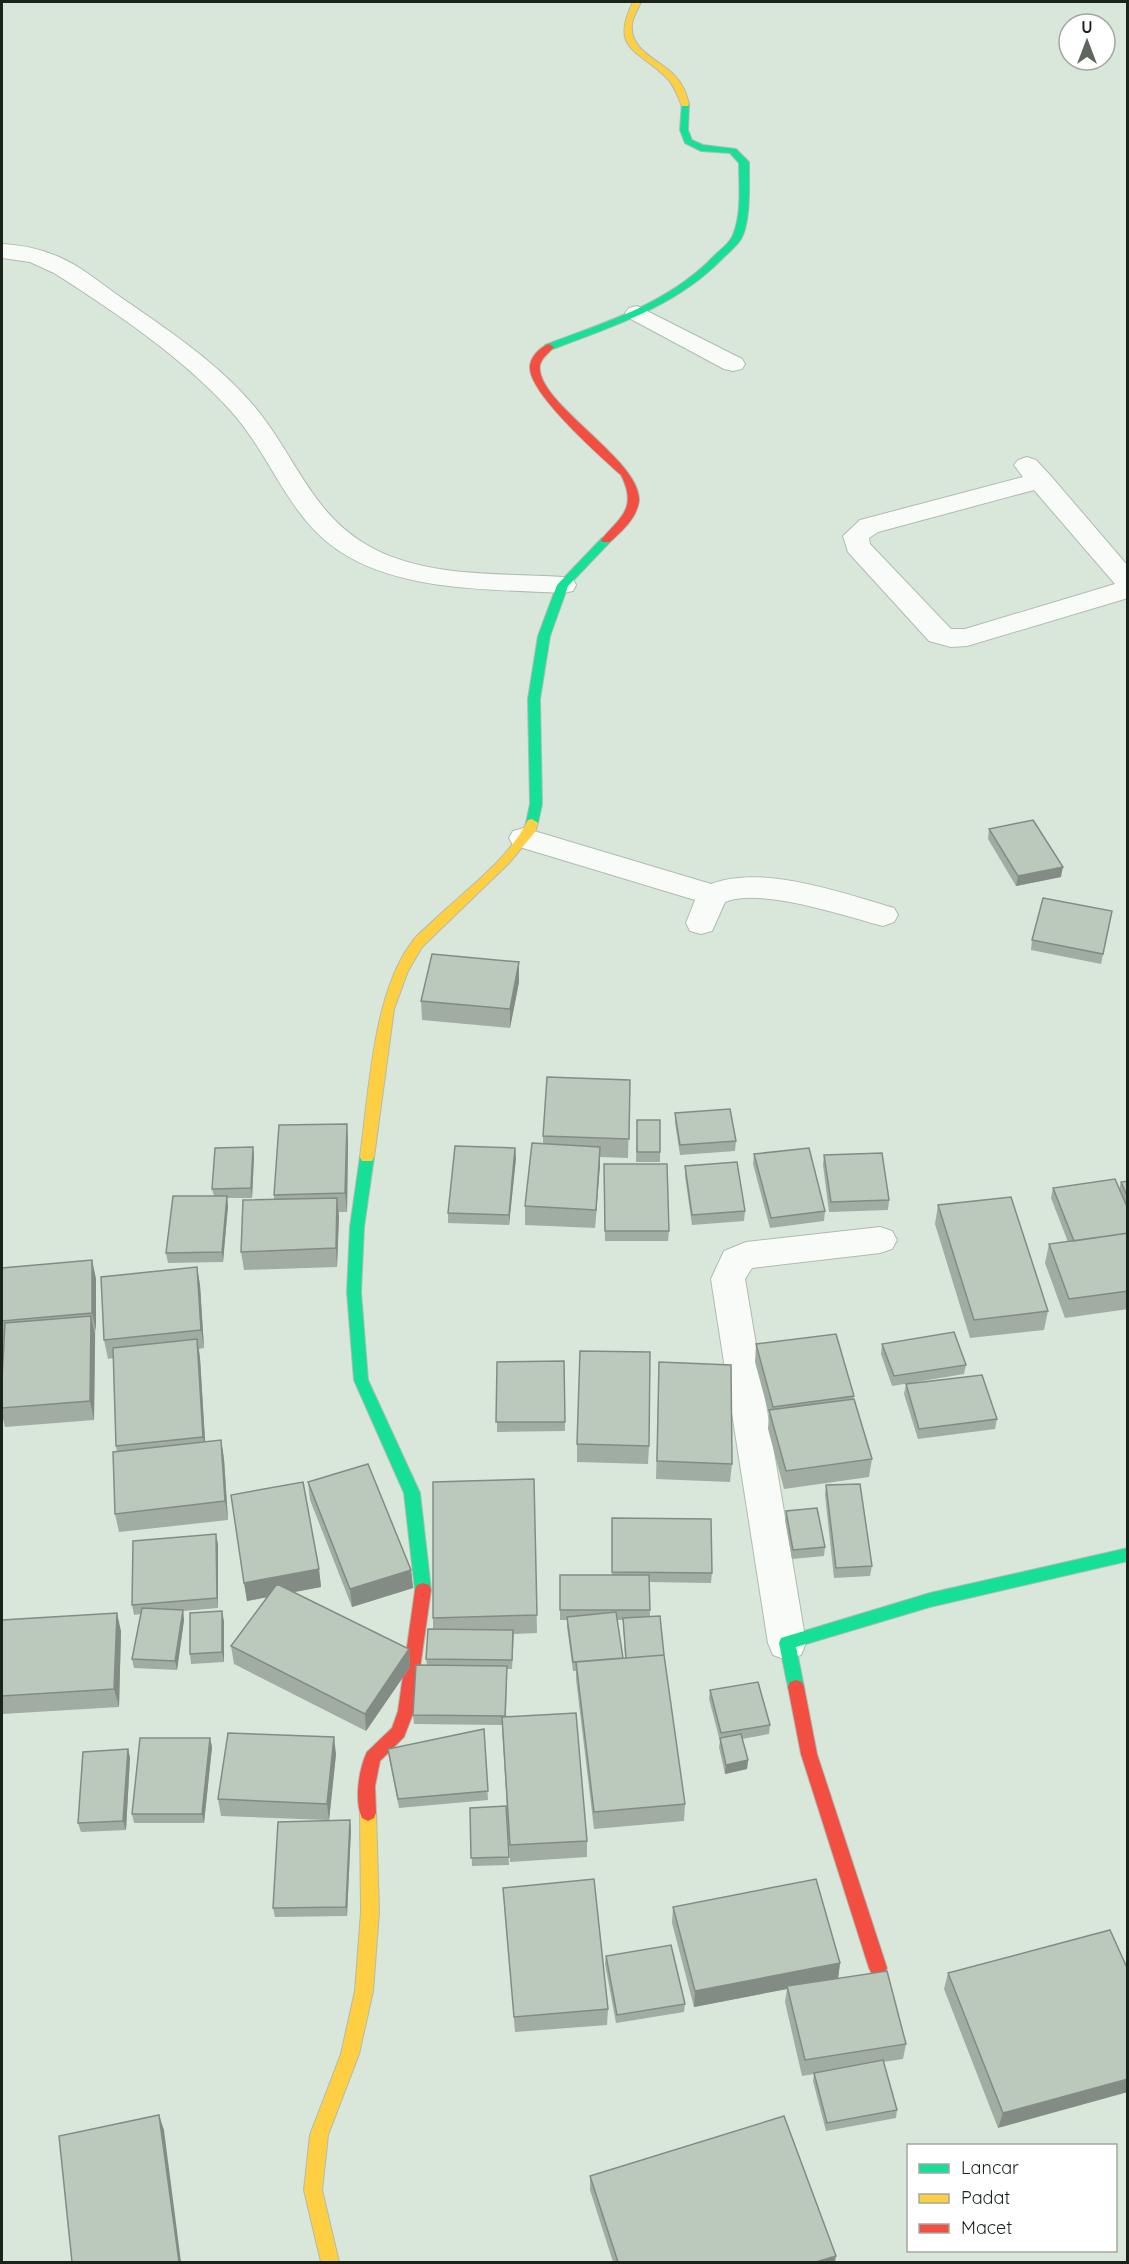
<svg xmlns="http://www.w3.org/2000/svg" width="1129" height="2264" font-family="Quicksand,sans-serif">
<style>
.lines{fill:none;stroke-linecap:round;stroke-linejoin:round}
.street-casing{stroke:#b0bbb1;stroke-width:2}
.fast-casing{stroke:#b0bbb1;stroke-width:2}
.slow-casing{stroke:#b0bbb1;stroke-width:2}
.jam-casing{stroke:#b0bbb1;stroke-width:2}
.street{fill:#f9fbf9;fill-rule:evenodd}
.fast{fill:#16e098;fill-rule:evenodd}
.slow{fill:#ffcf43;fill-rule:evenodd}
.jam{fill:#f24e42;fill-rule:evenodd}
.wall{fill:#a1aca2;fill-rule:evenodd}
.shaded-wall{fill:#838c84}
.building{fill:#bbc8bc;stroke:#838c84;stroke-width:1.5}
</style>
<rect width="100%" height="100%" fill="#d9e7da"/>
<g class="lines">
<defs>
<path id="street" d="M2 244C22 245 41 249 59 257 80 266 98 281 116 294 169 331 227 368 265 420 298 465 316 516 367 545 423 578 500 573 563 577L573 579 576 585 573 591 563 593C494 589 411 592 349 557 289 524 274 458 230 410 181 356 115 312 54 273L30 262 2 258Z
M637 306 742 359 745 364 742 369 733 371 724 369 629 318 625 313 629 308Z
M1027 457 1036 460 1050 475 1128 566V598L967 646 951 647 929 641 848 552 843 536 860 520 1023 477 1014 465 1018 460ZM1034 490 1115 584 965 629H951L870 544 869 538 878 532Z
M524 828 711 884C762 864 843 893 894 908L898 915 894 922 883 926C845 916 761 887 725 902L712 931 701 934 690 931 686 923 695 900 513 845 509 838 513 831Z
M880 1227 892 1231 897 1240 892 1249 880 1253 752 1268 745 1279 806 1643 801 1655 787 1660 773 1655 768 1643 711 1279 724 1251 746 1242Z"/>
<path id="fast" d="M682 102 689 104 688 130 692 140 703 145 736 149 749 162C749 182 751 223 741 239 736 247 728 253 722 259 675 307 613 326 553 349H545V345C606 322 668 304 714 256 720 250 730 243 733 235 742 213 739 186 739 163L730 153 701 151 685 143 680 130Z
M606 537 610 538V542L568 586 550 636 540 699 542 804 538 823 532 827 526 823 530 804 528 699 538 636 557 585 602 538Z
M367 1152 372 1153 374 1157 364 1227 361 1292 368 1380 420 1493 431 1590 429 1595 423 1597 417 1595 415 1590 404 1493 354 1380 347 1292 350 1227 360 1157 362 1153Z
M1128 1548V1561L930 1607 796 1647 804 1687 802 1692 796 1694 790 1692 788 1687 779 1643 781 1638 930 1593Z"/>
<path id="slow" d="M633 2H641C638 9 633 16 632 24 629 51 659 59 674 75 683 84 686 93 689 104L688 106H682C677 95 675 86 666 77 637 49 610 49 633 2Z
M532 819 538 823 535 832 509 863 422 947 408 971 394 1009 374 1157 372 1161H362L360 1157C369 1093 373 993 412 942 418 933 428 927 435 919 466 890 509 859 528 820Z
M368 1805 374 1808 376 1813 379 1912 373 1991 359 2054 328 2135 322 2190 339 2262H321L304 2190 310 2135 341 2054 355 1991 361 1912 360 1813 362 1808Z"/>
<path id="jam" d="M549 344 554 347C549 353 542 357 540 365 534 402 642 460 639 501 637 518 622 531 610 542H602L601 540C620 517 638 509 621 475 600 456 532 396 530 369 529 358 540 347 549 344Z
M423 1583 429 1585 431 1590 414 1711 404 1737 380 1761 375 1786 376 1813 374 1818 368 1821 362 1818C354 1800 359 1769 367 1752L392 1728 398 1711 415 1590 417 1585Z
M796 1680 802 1682 804 1687 817 1754 887 1968 884 1974 878 1976 872 1974 869 1968 801 1754 788 1687 790 1682Z"/>
</defs>
<use href="#street" class="street-casing"/>
<use href="#fast" class="fast-casing"/>
<use href="#slow" class="slow-casing"/>
<use href="#jam" class="jam-casing"/>
<use href="#street" class="street"/>
<use href="#fast" class="fast"/>
<use href="#slow" class="slow"/>
<use href="#jam" class="jam"/>
</g>
<path class="wall" d="M989 829 1061 877 1016 886 988 839Z
M1112 911 1101 964 1031 950 1032 940Z
M519 982 510 1028 422 1020 421 1001Z
M630 1080 628 1158 600 1157 595 1228 525 1225V1206L543 1144V1136Z
M675 1113 736 1141 735 1151 680 1155 675 1123Z
M637 1120 660 1152V1162H636Z
M347 1124 348 1143 347 1212H339L337 1267 244 1270 241 1252 274 1199V1195Z
M253 1147 254 1157 252 1198H227L228 1206 223 1262 168 1263 166 1253 214 1196 212 1189Z
M515 1148 516 1158 509 1225 448 1223V1213Z
M754 1154 825 1211 824 1221 770 1228 753 1164Z
M824 1155 889 1200 888 1210 829 1212 823 1165Z
M604 1164 669 1231 668 1241H605Z
M685 1166 745 1211 744 1221 692 1225 685 1176Z
M1128 1181V1309L1065 1318 1045 1263 1049 1244 1068 1242 1051 1198 1053 1188 1119 1190 1121 1182Z
M938 1205 1048 1311 1044 1330 970 1338 935 1224Z
M92 1260 96 1279 94 1420 5 1427 2 1415V1378L4 1340H2V1268Z
M197 1267 200 1285 204 1348 199 1349 200 1358 205 1442 221 1440 224 1459 228 1520 119 1532 115 1514 117 1452 116 1446 113 1358 108 1359 104 1340Z
M756 1344 854 1396 853 1399 872 1459 869 1477 784 1489 768 1429 769 1414 755 1362Z
M882 1344 966 1365 964 1374 892 1386 881 1354Z
M564 1361 565 1431 497 1432V1362Z
M659 1362 732 1464 730 1482 656 1479Z
M906 1384 997 1419 995 1429 918 1439 904 1394Z
M577 1444 649 1446 648 1464 577 1462Z
M534 1479 537 1633 514 1634 512 1669H507L506 1717 587 1841V1857L510 1862 502 1725 414 1724 413 1715 427 1665 426 1659 433 1629V1618Z
M303 1482 319 1569 321 1587 293 1592 409 1649 410 1667 366 1731 234 1664 231 1646 267 1597 247 1601 231 1495Z
M308 1482 411 1570 413 1588 352 1607 310 1500Z
M826 1485 872 1566 870 1576 834 1578 825 1495Z
M786 1511 825 1547 824 1556 792 1559 785 1520Z
M612 1518 712 1573 711 1583 649 1582 650 1617 664 1655 685 1804 684 1821 594 1829 576 1679V1671H573L567 1627V1620H560V1575H612ZM617 1620H623L625 1658H623Z
M218 1544V1608L183 1611 184 1620 177 1670 134 1668 132 1659 141 1614 134 1615 132 1605Z
M2 1620 121 1631 119 1707 2 1714Z
M224 1621V1662L191 1664 190 1654Z
M710 1690 770 1725 769 1734 742 1739 748 1760 747 1769 725 1774 719 1747 720 1741 709 1699Z
M484 1729 488 1800 399 1808 389 1758 388 1749Z
M210 1738 212 1747 204 1823H134L132 1814Z
M128 1749 130 1758 126 1830 81 1832 78 1823Z
M336 1754 329 1820 351 1829 347 1916 275 1917 273 1908 326 1820 221 1816 218 1799Z
M506 1806 509 1865 472 1866 470 1808Z
M503 1888 608 2009 607 2025 515 2032Z
M673 1907 840 1963 838 1979 906 2044 903 2059 883 2062 897 2110 896 2118 826 2131 813 2081 814 2074 802 2076 785 2002 787 1989 694 2007 672 1923Z
M1110 1930 998 2128 944 1989 948 1973Z
M606 1956 685 2004 684 2012 616 2023 605 1964Z
M590 2176 835 2262H613L590 2190Z"/>
<path class="shaded-wall" d="M1063 867 1061 877 1016 886 1018 876Z
M519 962V982L510 1028V1009Z
M347 1124 348 1143 347 1212 345 1193Z
M253 1147 254 1157 252 1198 251 1188Z
M600 1147V1166L595 1228 596 1210Z
M515 1148 516 1158 509 1225V1215Z
M227 1196 228 1206 223 1262 222 1252Z
M337 1198 339 1217 337 1267 336 1248Z
M92 1260 96 1279V1331L92 1313Z
M197 1267 200 1285 204 1348 201 1330Z
M91 1316 95 1335 94 1420 90 1401Z
M197 1339 200 1358 206 1455 203 1437Z
M221 1440 224 1459 228 1520 225 1501Z
M216 1534 218 1544V1608L217 1598Z
M319 1569 321 1587 247 1601 244 1583Z
M411 1570 413 1588 352 1607 350 1589Z
M183 1610 184 1620 177 1670 175 1661Z
M222 1611 224 1621V1662L222 1652Z
M117 1613 121 1631 119 1707 114 1689Z
M409 1649 410 1667 366 1731 365 1714Z
M334 1737 336 1754 329 1821 327 1804Z
M210 1738 212 1747 204 1823 202 1814Z
M128 1749 130 1758 126 1830 123 1821Z
M748 1760 747 1769 725 1774 726 1765Z
M350 1820 351 1829 347 1916 346 1907Z
M840 1963 838 1979 787 1986V1989L694 2007 695 1991Z
M1128 2079V2092L998 2128 1003 2113Z
M159 2115 164 2130 181 2262H179Z
M836 2256 835 2262H816Z"/>
<path class="building" d="M1033 820 1063 867 1018 876 989 829Z
M1043 898 1112 911 1103 954 1032 940Z
M432 954 519 962 510 1009 421 1001Z
M547 1077 630 1080 629 1139 543 1136Z
M730 1109 736 1141 680 1145 675 1113Z
M637 1120H660V1152H637Z
M347 1124 345 1193 274 1195 279 1125Z
M532 1143 600 1147 596 1210 525 1206Z
M455 1146 515 1148 509 1215 448 1213Z
M253 1147 251 1188 212 1189 215 1148Z
M809 1148 825 1211 771 1218 754 1154Z
M882 1153 889 1200 831 1202 824 1155Z
M737 1162 745 1211 692 1215 685 1166Z
M604 1164H667L669 1231H605Z
M1115 1179 1128 1209V1233L1074 1241 1053 1188Z
M1128 1181V1198L1121 1182Z
M173 1196H227L222 1252 166 1253Z
M1011 1197 1048 1311 974 1320 938 1205Z
M337 1198 336 1248 241 1252 243 1200Z
M1128 1233V1291L1069 1299 1049 1244Z
M92 1260V1313L2 1321V1268Z
M197 1267 201 1330 104 1340 101 1277Z
M91 1316 90 1401 2 1408V1378L5 1323Z
M954 1332 966 1365 894 1376 882 1344Z
M836 1334 854 1396 773 1407 756 1344Z
M197 1339 203 1437 116 1446 113 1348Z
M580 1351 650 1352 649 1446 577 1444Z
M564 1361 565 1422H496L497 1362Z
M659 1362 731 1365 732 1464 657 1461Z
M982 1375 997 1419 919 1429 906 1384Z
M854 1399 872 1459 786 1471 769 1410Z
M221 1440 225 1501 115 1514 113 1452Z
M368 1464 411 1570 350 1589 308 1482Z
M534 1479 537 1615 433 1618V1482Z
M303 1482 319 1569 244 1583 231 1495Z
M860 1484 872 1566 836 1568 826 1485Z
M817 1508 825 1547 793 1550 786 1511Z
M612 1518 711 1519 712 1573 612 1572Z
M216 1534 217 1598 132 1605 133 1541Z
M560 1575H649L650 1610H560Z
M277 1584 409 1649 365 1714 231 1646Z
M142 1608 183 1610 175 1661 132 1659Z
M222 1611V1652L190 1654V1613Z
M616 1612 623 1658 573 1662 567 1617Z
M117 1613 114 1689 2 1696V1620Z
M660 1616 664 1655 626 1658 623 1618Z
M428 1629 513 1630 512 1660 426 1659Z
M664 1655 685 1804 594 1812 576 1662Z
M416 1665 507 1666 505 1716 413 1715Z
M758 1682 770 1725 721 1733 710 1690Z
M576 1713 587 1841 510 1845 502 1717Z
M484 1729 488 1791 398 1799 388 1749Z
M228 1733 334 1737 327 1804 218 1799Z
M741 1734 748 1760 726 1765 720 1738Z
M140 1738H210L202 1814H132Z
M128 1749 123 1821 78 1823 83 1752Z
M506 1806 509 1857 471 1858 470 1808Z
M350 1820 346 1907 273 1908 278 1822Z
M594 1879 608 2009 514 2017 503 1888Z
M816 1879 840 1963 695 1991 673 1907Z
M1110 1930 1128 1970V2079L1003 2113 948 1973Z
M671 1945 685 2004 617 2015 606 1956Z
M887 1971 906 2044 805 2060 787 1986Z
M883 2060 897 2110 827 2123 814 2073Z
M159 2115 179 2262H72L59 2136Z
M784 2116 836 2256 816 2262H618L590 2176Z"/>
<rect width="1129" height="2264" fill="none" stroke="#19231a" stroke-width="6"/>
<rect x="907" y="2144" width="210" height="108" fill="#ffffff" stroke="#a3a7a3" stroke-width="1.5"/>
<rect x="919" y="2164" width="30" height="9" fill="#16e098" stroke="#a3a7a3" stroke-width="1.5"/>
<text x="961" y="2174" font-size="18" fill="#19231a">Lancar</text>
<rect x="919" y="2194" width="30" height="9" fill="#ffcf43" stroke="#a3a7a3" stroke-width="1.5"/>
<text x="961" y="2204" font-size="18" fill="#19231a">Padat</text>
<rect x="919" y="2224" width="30" height="9" fill="#f24e42" stroke="#a3a7a3" stroke-width="1.5"/>
<text x="961" y="2234" font-size="18" fill="#19231a">Macet</text>
<g transform="translate(1087 42)"><circle r="28" fill="#ffffff" stroke="#a3a7a3" stroke-width="1.5"/>
<path d="M0-4.5L10 22L0 15L-10 22Z" fill="#5c685d"/>
<text y="-9" font-size="16" font-weight="bold" text-anchor="middle" fill="#19231a">U</text>
</g>
</svg>
